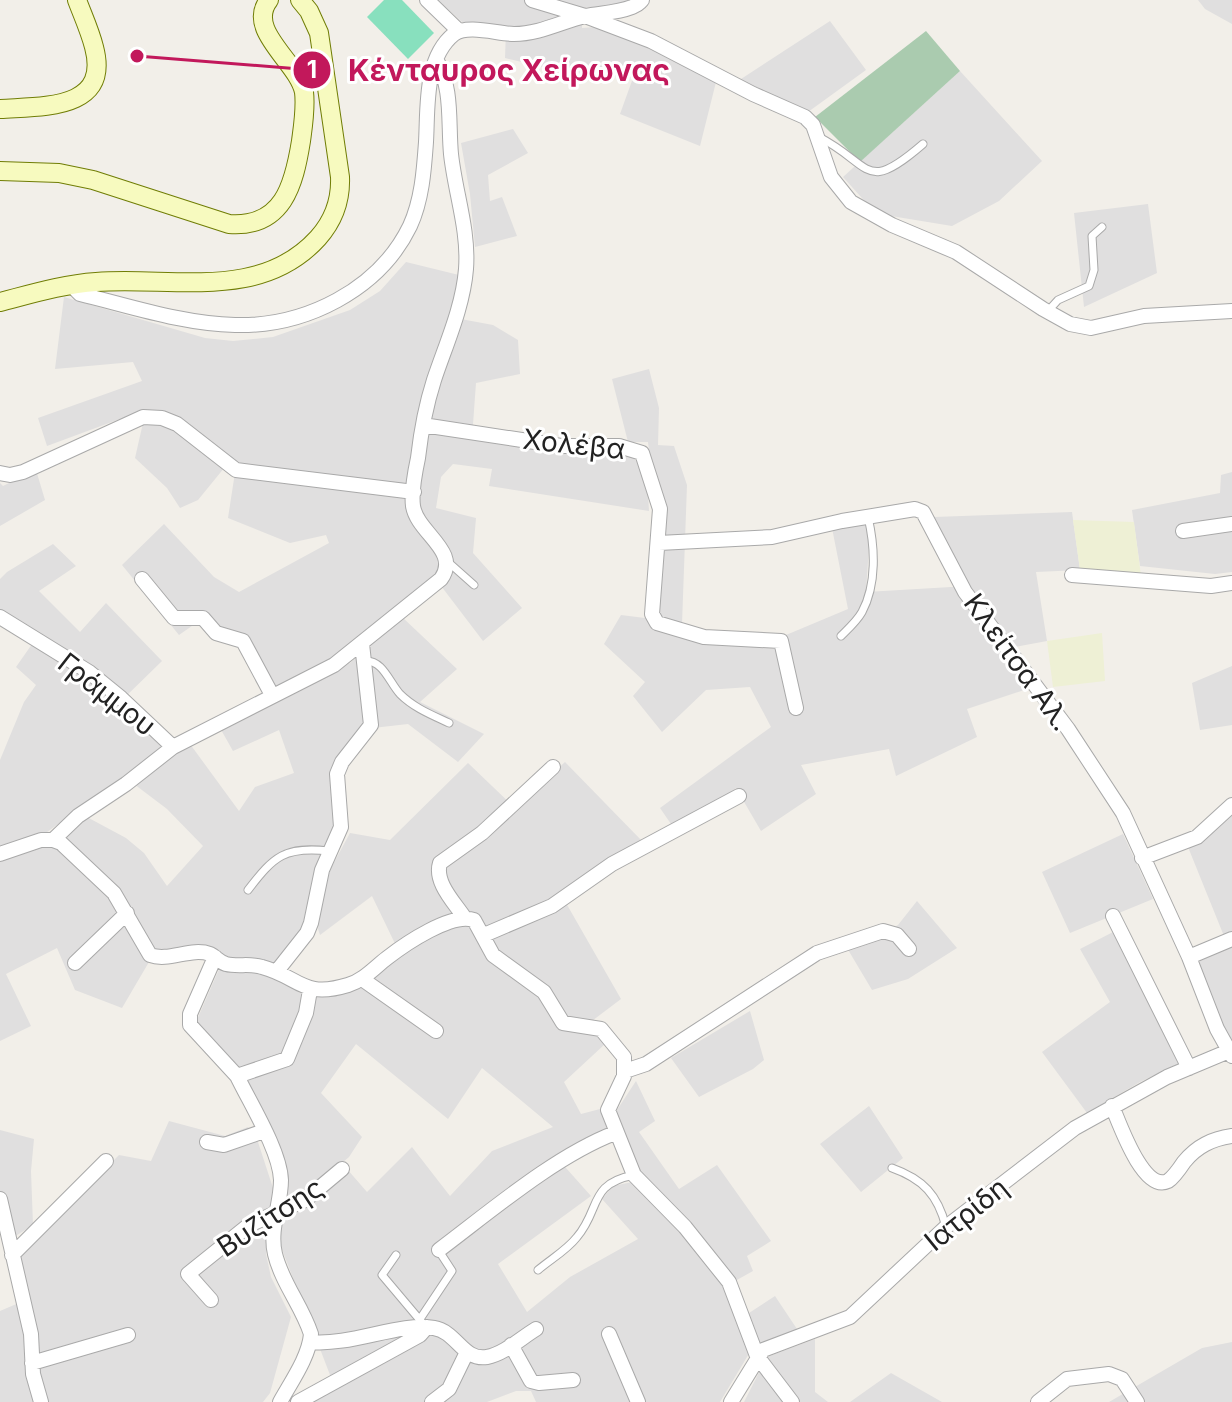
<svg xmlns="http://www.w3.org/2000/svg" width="1232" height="1402" font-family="Inter,sans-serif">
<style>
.residential{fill:#e0dfdf}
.farmland{fill:#eef0d5}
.cemetery{fill:#aacbaf}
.pitch{fill:#88e0be}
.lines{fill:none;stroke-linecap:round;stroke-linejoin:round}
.service-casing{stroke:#a9a9a9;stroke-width:9}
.minor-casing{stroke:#a9a9a9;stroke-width:16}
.secondary-casing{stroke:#707d05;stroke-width:20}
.service{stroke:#fff;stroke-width:7}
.minor{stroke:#fff;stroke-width:14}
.secondary{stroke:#f7fabf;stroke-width:18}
.labels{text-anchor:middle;stroke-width:6;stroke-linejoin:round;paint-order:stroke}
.street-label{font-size:28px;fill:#222;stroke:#fff}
.leader{fill:none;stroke:#c2185b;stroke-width:3}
.callout-dot{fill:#c2185b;stroke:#fff;stroke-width:3}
.mark-label{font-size:24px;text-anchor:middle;font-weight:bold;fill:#fff}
.callout-label{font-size:30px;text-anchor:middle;font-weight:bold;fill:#c2185b;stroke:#fff;stroke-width:6;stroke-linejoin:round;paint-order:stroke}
</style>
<rect width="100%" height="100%" fill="#f2efe9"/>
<path class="residential" d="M438 0H634L622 5 582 8V28L596 27 643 43 716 82 700 146 620 114 633 78 560 71 505 58 506 30 462 22Z
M1198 0H1232V24L1205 9Z
M830 21 866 70 808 112 777 100 741 79Z
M960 71 1042 161 999 201 952 226 891 216 870 207 843 177Z
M513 129 528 153 488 175 490 201 502 197 517 236 475 247 470 194 461 143Z
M1148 204 1157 273 1084 307 1074 213Z
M406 262 459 275 450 317 493 325 518 340 520 374 476 383 472 438 618 452 632 457 640 464 648 494 649 511 489 486 492 469 453 464 441 477 436 508 476 518 473 553 522 608 483 641 435 578 332 662 273 691 250 646 223 633 209 614 179 635 122 565 164 524 214 577 239 592 329 543 326 535 290 543 228 518 236 466 229 462 198 500 180 508 167 488 135 458 145 414 136 413 47 446 38 418 142 381 133 362 55 369 64 297 205 338 233 341 273 337 350 310 380 291Z
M649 369 659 408 658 445 674 446 687 485 682 624 658 620 661 551 648 442H628L612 379Z
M36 470 45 500 0 526V483L3 486Z
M1232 472V572L1215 574 1140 566 1132 510 1220 493 1221 475Z
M1072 512 1080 570 1036 572 1047 641 999 650 1030 688 967 709 977 737 896 776 889 749 801 765 816 794 761 831 736 788 721 800 671 824 660 808 771 727 750 687 706 690 662 732 633 696 645 682 604 644 621 615 645 618 663 630 778 646 786 635 848 609 832 528 866 522 869 546 866 592 968 586 934 517Z
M53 544 76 566 39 591 80 632 106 603 162 661 118 704 165 748 47 832 0 851V760L24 702 36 685 16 667 37 637 0 611V579L7 572Z
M401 616 457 669 420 702 484 734 458 762 408 724 364 729 340 755 336 827 305 924 277 964 253 959 240 961 156 950 122 1008 75 990 57 948 6 974 31 1026 0 1041V860L85 816 126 838 144 853 167 886 203 846 167 809 134 784 190 744 239 811 255 787 294 773 279 730 233 751 220 728 350 663Z
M1232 666V725L1200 730 1192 683Z
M565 762 642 841 566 903 621 999 580 1030 596 1035 605 1044 564 1082 581 1114 600 1109 610 1131 558 1159 591 1196 498 1264 527 1312 570 1277 638 1239 602 1199 613 1186 632 1182 663 1212 719 1278 733 1303 750 1352 720 1402H536L531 1391H516L487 1402H310L335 1388 278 1239 281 1213 347 1169 367 1192 412 1147 450 1196 492 1151 553 1127 482 1068 448 1119 356 1044 321 1093 362 1137 349 1157 303 1196 286 1200 285 1173 274 1146 196 1022 220 967 258 971 277 976 300 993 321 996 361 987 401 956 372 896 320 935 318 929 323 891 331 868 350 833 390 840 468 763 515 808Z
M1232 811V1048L1196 961 1228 946 1188 847 1210 835Z
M1123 834 1153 899 1070 933 1042 872Z
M917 901 957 948 908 979 872 990 847 948 883 934 898 925Z
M1115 931 1180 1063 1140 1082 1087 1113 1042 1052 1110 1002 1080 949Z
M750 1011 764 1060 753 1069 699 1097 671 1058Z
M636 1081 655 1121 639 1132 679 1189 717 1165 771 1241 747 1256 753 1271 735 1281 639 1171 615 1113Z
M869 1106 903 1158 861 1192 820 1144Z
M169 1121 225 1136 248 1127 257 1139 273 1188 266 1254 271 1277 291 1317 270 1393 263 1402H0V1311L28 1299 18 1257 119 1155 151 1161Z
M0 1130 34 1139 31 1171 33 1225 14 1237 0 1192Z
M775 1296 799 1332 761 1347 749 1313Z
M815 1339V1392L828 1402H744L767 1357Z
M1232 1342V1402H1109L1202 1348Z
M891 1373 942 1402H850Z"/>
<path class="farmland" d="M1073 520 1134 522 1141 576 1080 570Z
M1102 633 1105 681 1053 687 1047 641Z"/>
<path class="cemetery" d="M926 31 960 71 860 162 815 117Z"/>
<path class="pitch" d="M384 0H402L434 33 408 59 367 17Z"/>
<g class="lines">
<defs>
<path id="service" d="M819 137C873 165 864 195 923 144
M1047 312 1058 300 1089 286 1094 270 1092 236 1102 227
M447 561 474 585
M841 636C848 629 857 621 862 612 877 584 875 547 868 517
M365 661C383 660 389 682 400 694 414 708 432 715 449 723
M248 890C274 856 285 846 329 851
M892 1168C923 1179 938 1195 946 1227
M396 1255 382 1275 425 1326
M538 1270C551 1259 567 1250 577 1237 601 1209 588 1184 634 1175
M420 1319 452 1271 439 1251"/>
<path id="minor" d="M427 0 459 31
M532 0 585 16 651 41 753 94 805 117 813 125 831 177 851 202 892 225 956 252 1043 309 1070 324 1091 328 1144 316 1232 311
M71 285 80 294C130 306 183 324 235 325 305 327 379 290 410 226 422 200 424 170 426 142 428 108 424 58 454 34 468 24 498 34 514 34 539 34 561 22 585 16 600 13 617 13 632 7 639 4 637 5 642 0
M423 425 561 446H619L642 453 660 509 652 614 657 623 704 637 781 641 796 708
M0 473 10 475 23 472 143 417 162 418 177 424 236 470 414 492
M1183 531 1232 524
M659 543 772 537 842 521 915 509 923 512 965 592 1068 729 1123 813 1189 957 1217 1029 1232 1056
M1072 575 1211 586 1232 583
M142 579 174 618H203L216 633 243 641 272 695
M0 617 89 672 121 698 173 747
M53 840 78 816 126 784 173 747 334 665 441 579C461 551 417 533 413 506 411 491 415 472 418 458 421 432 426 405 434 380 446 344 463 307 466 269 469 230 455 192 451 154 448 122 453 88 436 59
M0 854 41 840H53L61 843 114 893 150 955C169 962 191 947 210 954 216 957 219 962 226 964 238 967 250 963 262 967 300 977 302 999 348 985 364 980 374 968 387 958 405 944 452 912 474 920L493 955 544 992 563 1023 601 1029 624 1057V1076L608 1110 634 1175 685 1227 729 1282 757 1356 792 1402
M1142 858 1197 837 1232 805
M1113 916 1189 1068
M464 917C454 902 434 882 440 863L482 833 553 767
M484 935 552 906 612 864 739 796
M215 957 190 1014V1025L237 1076
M1189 957 1232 939
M75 963 127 913
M277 971 307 933 311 923 322 870 341 827 337 774 342 762 371 725 362 644
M362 979 436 1031
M625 1071 646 1064 817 953 883 931 897 935 909 949
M1112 1106C1119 1122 1143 1193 1168 1181 1174 1177 1180 1168 1184 1162 1197 1146 1212 1139 1232 1136
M207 1142 224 1145 264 1131
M0 1199 31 1334 33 1374 41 1402
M439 1250C491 1211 555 1156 615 1133
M12 1255 106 1161
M211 1300 188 1274 249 1225 305 1200 342 1169
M609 1334 638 1402
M310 1342C352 1346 399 1322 434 1328 457 1332 463 1361 487 1357 504 1354 521 1338 536 1329
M511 1345 531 1381 539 1383 573 1380
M32 1363 128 1335
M280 1402C291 1382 309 1357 311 1334 302 1306 282 1283 275 1254 269 1229 281 1205 281 1180 280 1151 250 1103 237 1076L287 1059 306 1013 310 990
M298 1402 420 1335 427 1327
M432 1402 449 1389 467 1352
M731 1402 763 1350 850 1317 946 1227 1075 1128 1167 1077 1229 1051
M1038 1402 1067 1379 1109 1374 1122 1379 1137 1402"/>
<path id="secondary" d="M0 109C41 106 111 111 94 47 90 31 83 16 77 0
M0 171 59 173 93 180 229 224C283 228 294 185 301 141 303 126 306 108 304 92 298 62 245 30 269 0
M0 302C31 294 64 284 96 282 172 276 260 302 318 238 334 220 341 201 340 177L319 33 309 11 300 0"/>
</defs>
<use href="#service" class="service-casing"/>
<use href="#minor" class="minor-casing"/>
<use href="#secondary" class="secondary-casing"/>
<use href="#service" class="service"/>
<use href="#minor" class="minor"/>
<use href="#secondary" class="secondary"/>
</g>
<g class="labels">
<g class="street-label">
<text transform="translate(574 444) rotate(6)" y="10">Χολέβα</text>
<text transform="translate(1018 662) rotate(54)" y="10">Κλείτσα Αλ.</text>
<text transform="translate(107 694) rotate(38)" y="10">Γράμμου</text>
<text transform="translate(966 1214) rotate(-39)" y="10">Ιατρίδη</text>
<text transform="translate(270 1217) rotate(-33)" y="10">Βυζίτσης</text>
</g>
</g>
<path class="leader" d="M137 56L312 70"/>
<g class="callout-dot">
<circle cx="137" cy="56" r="8"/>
<circle cx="312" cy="70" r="20"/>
</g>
<g class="mark-label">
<text x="312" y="78">1</text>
</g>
<g class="callout-label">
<text x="509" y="81">Κένταυρος Χείρωνας</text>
</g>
</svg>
